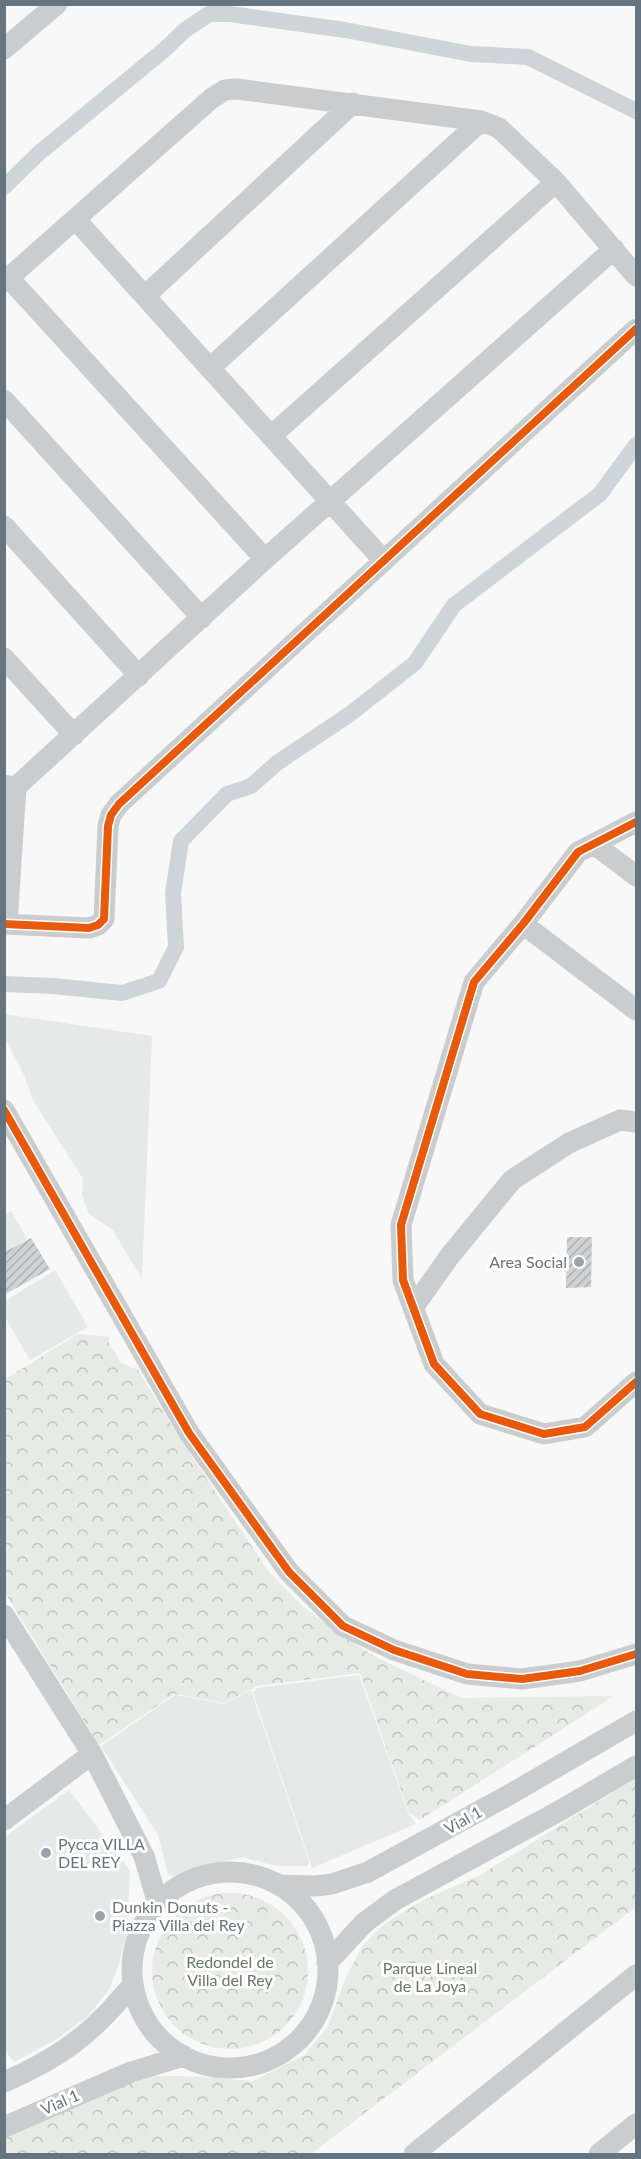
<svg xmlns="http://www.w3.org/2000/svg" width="641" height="2159" font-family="Lato,sans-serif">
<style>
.built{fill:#e7e8e8}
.park{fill:url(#park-crowns)}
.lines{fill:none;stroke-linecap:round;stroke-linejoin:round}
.canal{stroke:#ced5d8;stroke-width:16}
.building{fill:url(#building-hatch)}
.minor{stroke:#cbcccd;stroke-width:21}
.cycleway-casing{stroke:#fff;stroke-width:11}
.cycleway{stroke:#e8590c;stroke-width:8}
.poi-dot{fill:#99a2aa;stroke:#fff;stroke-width:2}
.labels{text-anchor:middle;stroke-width:6;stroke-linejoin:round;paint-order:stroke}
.poi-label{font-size:16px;fill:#667480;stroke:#fff;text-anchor:start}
.street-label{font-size:16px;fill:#667480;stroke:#fff}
.park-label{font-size:16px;fill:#677964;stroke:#fff}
</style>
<defs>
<pattern id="park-crowns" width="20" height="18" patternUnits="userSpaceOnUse" patternTransform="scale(1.5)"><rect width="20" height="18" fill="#e7eae5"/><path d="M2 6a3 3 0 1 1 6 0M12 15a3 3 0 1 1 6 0" fill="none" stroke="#bfc2bf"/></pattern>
<pattern id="building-hatch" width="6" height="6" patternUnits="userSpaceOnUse" patternTransform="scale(1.5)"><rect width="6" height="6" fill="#cfd1d2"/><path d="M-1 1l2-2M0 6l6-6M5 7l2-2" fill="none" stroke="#acaeb0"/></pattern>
</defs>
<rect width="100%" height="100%" fill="#f8f8f8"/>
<path class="built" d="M4 1014 152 1036 142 1279 112 1229 89 1214 82 1195 83 1179 33 1100 24 1075 5 1038Z
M11 1211 27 1239 5 1251V1214Z
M55 1270 88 1327 30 1360 5 1317V1301Z
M359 1675 409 1815 416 1824 312 1868 253 1692 258 1688Z
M251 1690 309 1862 308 1866H275L243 1857 196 1868 177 1877 168 1874 158 1835 101 1746 175 1695 224 1704Z
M69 1790 130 1871 127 1931 118 1967 109 1990 88 2016 57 2039 14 2062 4 2049 5 1837Z"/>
<path class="park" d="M78 1334 109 1337V1343L121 1363 138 1370 173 1428 269 1572 301 1605 337 1632 372 1655 461 1698 614 1696 420 1820 409 1813 360 1673 257 1686 224 1703 174 1694 99 1745 5 1593V1379Z
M636 1778V1907L311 2154H5V2136L146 2076H182L253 2081 306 2054 328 2026 346 1977 363 1945 383 1925 421 1901 482 1874Z
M152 1971a78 78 0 1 1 156 0a78 78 0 1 1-156 0Z"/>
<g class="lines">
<path class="canal" d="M4 187 39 153 164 50 185 30 209 14H230L345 30 471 54 528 57 636 111
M4 984 53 986 122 993 159 981 176 947 173 893 181 841 227 794 251 786 277 763 350 714 415 663 454 605 600 494 636 445"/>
</g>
<path class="building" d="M567 1237H592L591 1287 566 1288Z
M31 1238 50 1269 4 1295V1252Z"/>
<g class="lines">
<path class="minor" d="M4 49 57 4
M76 220 384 561
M9 278 265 559
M4 282 212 98 225 90 237 89 481 121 499 128 556 182 636 276
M145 296 353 103
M210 368 481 121
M4 400 202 618
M271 436 556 182
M4 526 139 676
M4 658 74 735
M4 785 16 787 7 924
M16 787 265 559 614 249
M636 822 578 852 523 924 474 982 401 1225 403 1280 434 1364 480 1414 544 1434 585 1427 636 1382
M594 844 636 876
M4 924 89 928 98 925 104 919 108 826 111 815 119 804 636 329
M523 924 636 1010
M4 1110 189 1433 289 1572 343 1626 394 1650 467 1674 522 1679 580 1671 636 1654
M413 1308 449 1257 512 1180 569 1143 620 1120 636 1122
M4 1615 92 1754 144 1856 158 1904
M4 1820 92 1754
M132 1970a98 98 0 1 1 196 0a98 98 0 1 1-196 0Z
M279 1885 315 1886 332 1884 368 1872 507 1796 636 1721
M327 1963 364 1923 395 1900 561 1810 636 1766
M4 2082C62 2057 94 2032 133 1984
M4 2127 131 2072 184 2056
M414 2154 636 1975
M599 2154 636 2124"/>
<defs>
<path id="cycleway" d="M636 822 578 852 523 924 474 982 401 1225 403 1280 434 1364 480 1414 544 1434 585 1427 636 1382
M4 924 89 928 98 925 104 919 108 826 111 815 119 804 636 329
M4 1110 189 1433 289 1572 343 1626 394 1650 467 1674 522 1679 580 1671 636 1654"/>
</defs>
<use href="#cycleway" class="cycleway-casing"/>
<use href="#cycleway" class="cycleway"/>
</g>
<g class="poi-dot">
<circle cx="579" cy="1262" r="6"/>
<circle cx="46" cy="1853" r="6"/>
<circle cx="100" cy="1916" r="6"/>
</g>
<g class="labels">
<g class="poi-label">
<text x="567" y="1268" text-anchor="end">Area Social</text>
<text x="58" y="1850">Pycca VILLA<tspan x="58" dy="18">DEL REY</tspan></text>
<text x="112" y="1913">Dunkin Donuts -<tspan x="112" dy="18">Piazza Villa del Rey</tspan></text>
</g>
<g class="street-label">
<text transform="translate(463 1820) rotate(-29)" y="6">Vial 1</text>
<text transform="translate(60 2102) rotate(-24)" y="6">Vial 1</text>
</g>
<g class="park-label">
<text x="230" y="1968">Redondel de<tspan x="230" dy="18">Villa del Rey</tspan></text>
<text x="430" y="1974">Parque Lineal<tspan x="430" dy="18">de La Joya</tspan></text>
</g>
</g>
<rect width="641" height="2159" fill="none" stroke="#667480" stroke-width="12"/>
</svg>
